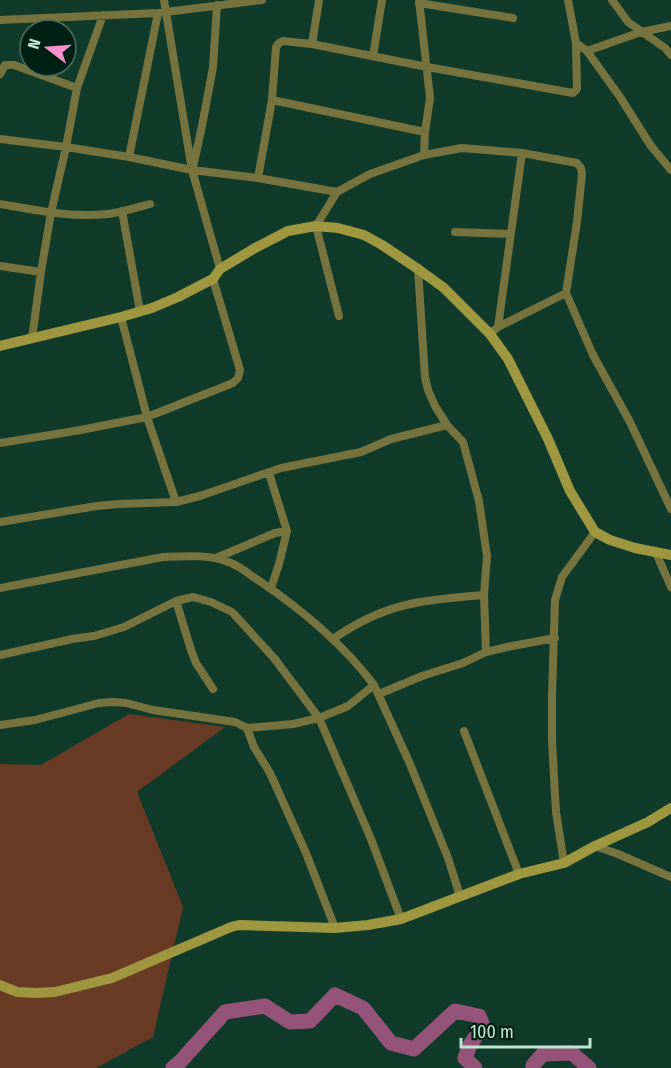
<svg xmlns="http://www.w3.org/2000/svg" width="671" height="1068" font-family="'Fira Sans Condensed',sans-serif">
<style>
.green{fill:#693a24}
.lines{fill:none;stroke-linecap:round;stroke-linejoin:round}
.river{stroke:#96537a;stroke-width:15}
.street{stroke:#77733f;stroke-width:8}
.secondary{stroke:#9e973f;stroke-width:10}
</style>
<rect width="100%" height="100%" fill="#103b2b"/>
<path class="green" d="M129 714 225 727 137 792 183 907 153 1037 96 1068H0V764L41 765Z"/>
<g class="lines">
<path class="river" d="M173 1068 180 1062 225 1012 265 1006 290 1022 310 1021 335 995 363 1008 391 1043 414 1049 455 1011 479 1016 483 1026 470 1045 465 1058 475 1068
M533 1068V1065L543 1054 572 1053 589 1068"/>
<path class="street" d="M164 0 192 170 220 269
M419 0 430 98 425 132 424 155
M612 0 628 22 665 48 671 55
M419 3 513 18
M0 20 158 13 262 0
M576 43 587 51 620 97 651 146 671 170
M312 44 319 0
M587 51 641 32 671 26
M373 56 382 0
M0 74 5 65H14L77 88
M272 100 425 132
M0 139 66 147 129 157 192 170 258 178 337 192
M129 157 158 13
M193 167 202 126 213 67 217 5
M258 178 272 100 276 47 279 43 283 41 312 44 427 67 573 93 577 89 576 43 568 0
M0 204C35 210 72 218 108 214 123 212 136 208 150 204
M122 211 140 311
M455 232 510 234
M0 266 41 272
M418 269 425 377 428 390 435 406 447 425 463 442 479 501 487 556 484 595 486 652
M339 316 316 226 337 192 370 174 424 155 462 148 522 153 577 163 581 168 582 174 577 222 566 293 593 355 630 422 671 509
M121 317 147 417 176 502
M498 327 566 293
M490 334 498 327 522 153
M32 338 41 272 51 213 66 147 77 88 103 15
M0 443 75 431 147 417 233 383 238 378 240 370 213 279
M269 473 287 531 279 564 271 588
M0 522 97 506 119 504 176 502 200 496 281 468 361 452 391 439 447 425
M656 553 671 587
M216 558 275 533 287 531
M0 588 163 557C185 556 210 554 231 563 241 567 250 575 258 580 301 609 343 644 374 685L348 706 319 718 293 724 247 728 235 722 153 710 126 703 113 702 99 703 35 720 0 725
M176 601 191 650 196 663 213 689
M333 639C356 623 382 610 410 604 434 599 460 597 484 595
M0 655 72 639 94 636 124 627 176 601 193 597 211 602 232 612 274 658 319 718 371 839 401 919
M374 685 410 764 448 858 460 896
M379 694 422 676 463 663 486 652 512 646 555 638
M247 728 254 747 270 773 306 853 335 928
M464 731 519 874
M595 846 618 854 671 877
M564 863 556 812 552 741V696L555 600 562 577 595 532"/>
<path class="secondary" d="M0 346 121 317 152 308 178 297 203 284 213 279 220 269 255 248 288 231 316 226 338 228 364 235 382 245 418 269 444 288 490 334 508 359 548 439 570 491 595 532 610 540 635 548 671 555
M0 985 17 992 36 993 55 992 112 978 231 927 239 925 335 928 368 925 401 919 519 874 564 863 595 846 648 822 671 808"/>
</g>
<g transform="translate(48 48) rotate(287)"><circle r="28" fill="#002014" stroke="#4c6f60" stroke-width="1.5"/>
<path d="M0-4.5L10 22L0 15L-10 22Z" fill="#f790cd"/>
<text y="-9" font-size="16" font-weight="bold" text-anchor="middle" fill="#bfe5d3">N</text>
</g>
<path d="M461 1038v9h129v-9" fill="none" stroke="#bfe5d3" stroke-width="3"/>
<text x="470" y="1038" font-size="18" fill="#bfe5d3" stroke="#002014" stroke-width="4.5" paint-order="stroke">100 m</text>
</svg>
